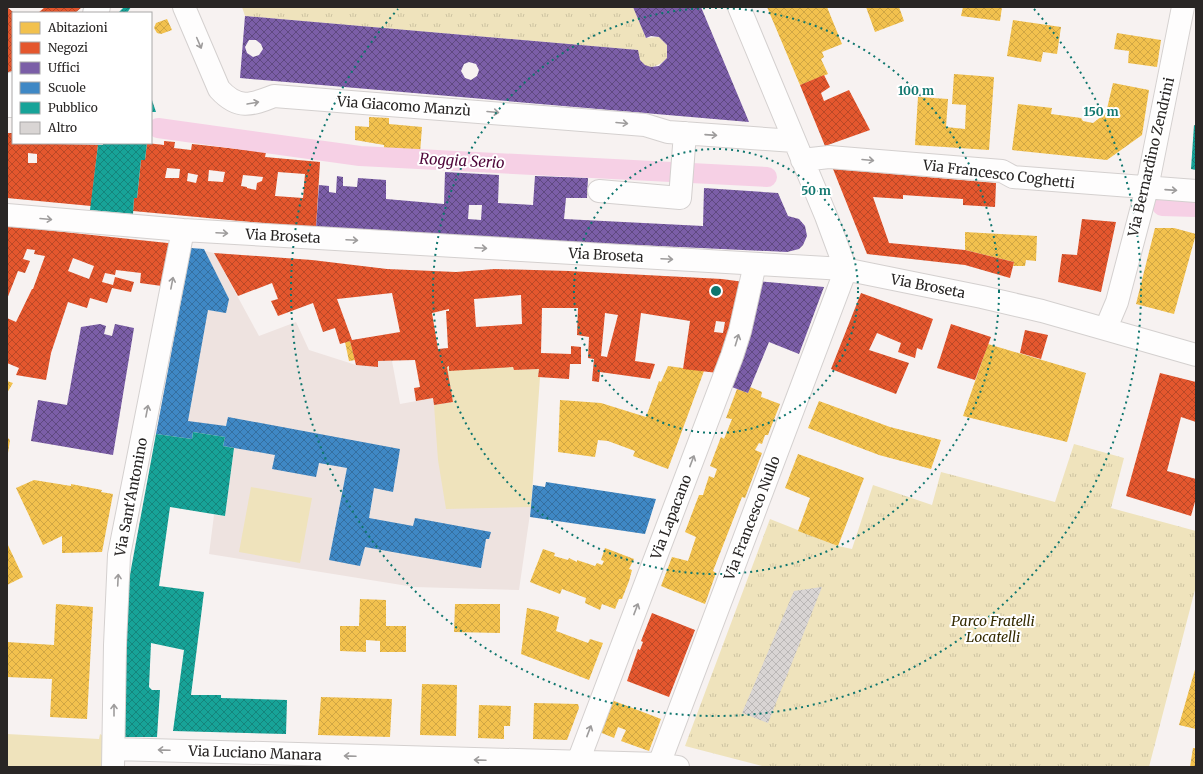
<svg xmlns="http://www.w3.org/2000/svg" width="1203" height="774" font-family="Merriweather,serif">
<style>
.built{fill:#eee3e0}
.park{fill:url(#park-tufts)}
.garden{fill:#efe3bc}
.homes{fill:url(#homes-cross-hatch)}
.shops{fill:url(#shops-cross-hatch);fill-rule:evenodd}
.offices{fill:url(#offices-cross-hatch);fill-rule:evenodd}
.schools{fill:url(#schools-cross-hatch)}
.public{fill:url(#public-cross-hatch)}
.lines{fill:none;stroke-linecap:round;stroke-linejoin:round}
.canal{stroke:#f6d0e5;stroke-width:20}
.building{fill:url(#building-cross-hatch)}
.minor-casing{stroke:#d4d0cf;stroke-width:24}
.minor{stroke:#fefdfd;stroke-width:22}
.oneway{stroke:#9e9c9c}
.ring{fill:none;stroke:#0f766e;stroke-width:2;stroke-dasharray:2 4}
.labels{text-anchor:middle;stroke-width:4;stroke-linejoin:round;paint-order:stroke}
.street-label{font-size:14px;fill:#292625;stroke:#fff}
.park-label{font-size:14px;font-style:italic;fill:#342a01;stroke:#fff}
.water-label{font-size:15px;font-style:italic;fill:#4f073a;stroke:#fff}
.centre{fill:#0f766e;stroke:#fff;stroke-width:2}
.ring-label{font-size:12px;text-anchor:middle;font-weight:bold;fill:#0f766e;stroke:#fff;stroke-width:4;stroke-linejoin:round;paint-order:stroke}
</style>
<defs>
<pattern id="park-tufts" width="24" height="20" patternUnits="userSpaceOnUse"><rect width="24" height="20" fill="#efe3bc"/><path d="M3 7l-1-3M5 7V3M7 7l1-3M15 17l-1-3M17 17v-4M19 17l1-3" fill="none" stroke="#cdc3a1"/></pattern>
<pattern id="homes-cross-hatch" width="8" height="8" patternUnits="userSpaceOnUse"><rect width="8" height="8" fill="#f2c14e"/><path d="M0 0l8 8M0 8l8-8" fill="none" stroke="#d0a644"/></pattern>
<pattern id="shops-cross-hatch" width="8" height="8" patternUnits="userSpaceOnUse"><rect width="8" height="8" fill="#e4572e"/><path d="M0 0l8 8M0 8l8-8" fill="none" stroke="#b94827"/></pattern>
<pattern id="offices-cross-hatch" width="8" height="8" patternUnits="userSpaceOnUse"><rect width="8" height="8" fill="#7b5ea7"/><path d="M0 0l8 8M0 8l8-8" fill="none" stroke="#5f4980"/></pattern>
<pattern id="schools-cross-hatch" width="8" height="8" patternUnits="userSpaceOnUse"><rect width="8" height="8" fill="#3f88c5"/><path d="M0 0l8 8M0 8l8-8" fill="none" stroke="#356fa0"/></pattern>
<pattern id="public-cross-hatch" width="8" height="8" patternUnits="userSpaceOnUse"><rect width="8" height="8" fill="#17a398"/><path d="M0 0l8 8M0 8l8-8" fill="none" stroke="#15857c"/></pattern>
<pattern id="building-cross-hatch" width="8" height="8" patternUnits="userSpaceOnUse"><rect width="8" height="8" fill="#d9d5d4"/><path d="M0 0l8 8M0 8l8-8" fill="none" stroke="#bab7b6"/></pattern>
</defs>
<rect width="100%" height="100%" fill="#f7f2f1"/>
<path class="built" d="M191 248 214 253 259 336 296 322 309 350 356 365 378 367V361H392L400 404 433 398 434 405 509 507H531L519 590 414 587 209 554 214 515 225 516 234 448 156 434Z"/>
<path class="park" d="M242 7H633L646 38 659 37 667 45V58C655 71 638 71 638 50L245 16Z
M1074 444 1124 458 1111 508 1196 531V586L1149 767H766L685 746 770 519 838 546 852 549 873 485 932 505 941 472 1055 502Z"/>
<path class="garden" d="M447 367H513L514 370 539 369 538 377H540L531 507 446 509 438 460 434 405 453 402Z
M251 487 312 498 300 563 239 552Z
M7 734 99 739 100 734 107 738 106 767H7Z"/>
<path class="homes" d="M767 7H827L842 44 822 52 824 57 821 59 828 74 800 85Z
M866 7H899L904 21 875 32Z
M963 7H1002L1000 21 961 16Z
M167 19 172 30 161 34 157 33 154 28 156 23Z
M1013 20 1061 27 1057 54 1043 52 1041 62 1007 56Z
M1117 33 1161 40 1157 67 1128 63 1129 51 1114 49Z
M954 74 994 77 989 150 915 145 918 97 948 99 946 127 965 129 966 105 952 104Z
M1113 83 1149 90 1142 135 1107 160 1012 150 1018 104 1052 108 1051 114 1081 118 1083 121 1093 123 1106 113Z
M369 117 389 118V124L422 127 420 153 384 151V145L355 140V126L369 127Z
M1155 228H1174L1196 234 1174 314 1136 304Z
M965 232 1037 236 1036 261 1026 260 1025 266H1013L1014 262 965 250Z
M350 341 355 360 349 361 345 342Z
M988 344 1086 373 1067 442 963 416Z
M668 366 704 371 668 469 633 456 635 451 608 441 598 440 595 457 558 452 560 400 601 403 646 417 659 381 661 382Z
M7 381 13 383 7 393Z
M750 387 762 392 761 397 780 404 768 435H765L762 444 759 443 755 450 762 453 745 498 742 497 713 571 716 573 705 604 661 586 672 557 688 561 696 537 685 532 699 495H703L709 476 714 478 717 469 710 466 721 437 724 439 732 419 726 418 737 389 748 393Z
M819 401 890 427 941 440 931 469 879 455 808 428Z
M7 437 10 440 8 453H7Z
M798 454 864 478 838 546 798 531 810 498 785 488Z
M34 480 71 486V484L102 490 101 492 113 494 102 552 62 553V536L43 545 16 488Z
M7 543 23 577 7 585Z
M605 548 634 559 629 569 632 570 629 581 622 599H619L615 609 602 604 600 610 585 603 586 598 562 589 560 594 530 582 543 549 555 553 554 556 568 560 569 558 577 562V560L595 566 597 563 602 565 604 561 601 560Z
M360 599 386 600V626H406V652H380V641L366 640V652L340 651V626H359Z
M56 604 93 607 87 719 50 717 52 679 7 677V642L54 645Z
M455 604H500V633L454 632Z
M527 608 541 611 559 617 556 631 588 643 590 639 603 643 589 680 521 654Z
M1196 666V729L1179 725Z
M422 684 457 685 456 736 420 735Z
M321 697 392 699 390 737 318 735Z
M609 699 661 719 649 751 621 741 626 730 618 727 614 738 597 731Z
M534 703 578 704 579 708 567 740 533 739Z
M479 705 511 706 510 726H504V739L478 738Z
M1193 748H1196V767H1190Z"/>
<path class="shops" d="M7 7 13 12V70L7 75Z
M45 7H82L75 13H38Z
M824 75 830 87 821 93 824 101 849 90 870 130 825 146 800 85Z
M7 133H13V143L98 145 91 206 7 198ZM28 153 37 154V163H28Z
M164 141 175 142 174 148 191 150 192 144 266 152 265 157 320 162 316 228 133 211 134 198H137L141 160H145L147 143 164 145ZM167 168 180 169 179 178H165ZM209 170 225 172 223 182 208 181ZM278 172 305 174 303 198 275 196ZM188 173 198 175 196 183 187 181ZM243 175 263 177 262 181 257 183 256 190 247 188V187L241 186Z
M833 169 996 183 995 207 963 205V199L903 195V199L873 197 889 243 965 250 1014 262 1010 278 965 265 867 254Z
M1082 219 1116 222 1101 292 1058 282 1062 254 1077 255Z
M7 226 177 244 169 287 140 283 141 273 116 270 115 275 105 273 102 282 113 285 115 277 134 282 131 292 112 288 107 303 90 298 87 308 68 302 51 353 46 380 16 375 19 368 7 363V318L16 322 32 289H33L45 256 34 254 35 250 27 249 23 259 30 261 25 273 18 271 7 299ZM73 258 94 266 89 279 68 271Z
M214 253 312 260 387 269 456 272 495 269 569 271 722 279 744 282 718 373 683 369 690 321 641 313 635 361 655 364 650 379 600 372 599 382 592 381 594 359 588 358 589 337 577 335 578 308H542L541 353 571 354V346L581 347V364H570L569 379 538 377 539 369 514 370 513 367 449 371V366L447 367 453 402 434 405 433 398 416 401 414 388 420 387 415 360 378 361V367L356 365 350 341 340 344 335 328 323 332 313 303 278 316 271 301 278 299 272 283 238 296ZM392 293 400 332 352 340 337 299ZM521 295 522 324 476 327 474 299ZM449 309V311H446L448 348 438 349 432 313ZM605 313 618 315 607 357 601 356ZM716 321 725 322 723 333 714 332Z
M861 293 933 319 922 350 917 348 915 358 898 352 901 343 877 333 869 350 909 363 896 394 831 369Z
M951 324 991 337 975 380 937 368Z
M1025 330 1048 335 1041 359 1020 353Z
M1160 373 1196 382V422L1181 417 1167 471 1196 479V498L1191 516 1126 496Z
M652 613 695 630 669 697 627 681 638 649 640 650 643 642 641 641Z"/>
<path class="offices" d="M633 7H701L749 122 240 78 245 16 638 50 640 60 645 65 651 67 659 66 667 58V45L659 37 651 36 646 38ZM249 40H256L261 44 263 49 259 55 253 57 247 53 245 47ZM469 62 476 64 479 70 477 76 471 80 465 78 461 71 464 64Z
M445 172 499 175 498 203 533 205 535 176 588 178 587 198H566L564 219 703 226 704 188 778 193 788 216 799 219 805 226 807 236 803 245 799 249 787 252 463 237 381 230 316 228 319 185 329 186V192L336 193 337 176 343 177V186L357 187 358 178 386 180V199L444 204ZM469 205H482L481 220 468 219Z
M755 281 824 287 799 354 769 342 748 393 729 386Z
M100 324 106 326 104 334 112 336 115 324 134 328 113 455 31 441 38 400 67 405 81 327Z"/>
<path class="schools" d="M191 248 204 249 229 299 226 313 208 310 188 421 226 426 228 417 400 449 393 492 374 488 369 518 413 526 415 518 491 532 489 539H486L481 568 365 547 360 566 329 560 347 468 319 463 316 477 272 469 275 455 223 446 225 437 193 432 192 439 156 434Z
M546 482 656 499 645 534 530 517 533 485 545 487Z"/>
<path class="public" d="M124 7H131L127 13H118Z
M151 97 156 112H151Z
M1194 125 1196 126V170L1191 169Z
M103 143H147L145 160H141L137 198H134L133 214 90 210 98 145H103Z
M193 432 225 437 223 446 234 448 225 516 170 507 159 586 204 592 191 695H221V698L287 700 286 734 173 731 184 650 151 643 149 687 152 690H160L157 737H122L129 580 156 434 192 439Z"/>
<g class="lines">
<path class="canal" d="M158 128 360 156 767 177
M1162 206 1196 207"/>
</g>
<path class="building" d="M822 587 768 723 742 713 794 591Z"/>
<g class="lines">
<defs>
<path id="minor" d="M184 7 219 89C238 110 251 105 274 96L645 125 668 132 794 141
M94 13 99 7
M7 88 13 83
M7 106H13
M802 160 829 157 1002 171 1013 177 1196 191
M599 191 680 198 685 133
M7 215 183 230 844 269 982 297 1042 311 1196 355
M1106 328 1117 302 1147 188 1183 7
M114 749 659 764 678 767
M113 767 115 645 119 555 183 230
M576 767 732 356 740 331 755 264
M658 767 843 277V262L826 216 739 7"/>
</defs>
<use href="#minor" class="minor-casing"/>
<use href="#minor" class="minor"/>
</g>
<defs><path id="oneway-shaft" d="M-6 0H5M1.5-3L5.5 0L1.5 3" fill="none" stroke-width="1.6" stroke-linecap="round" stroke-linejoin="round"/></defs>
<g class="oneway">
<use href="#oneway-shaft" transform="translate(199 43) rotate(67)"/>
<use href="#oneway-shaft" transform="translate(253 103) rotate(-10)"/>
<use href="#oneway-shaft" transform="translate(493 112) rotate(5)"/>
<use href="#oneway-shaft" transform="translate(622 123) rotate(5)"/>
<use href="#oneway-shaft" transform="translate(711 135) rotate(4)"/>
<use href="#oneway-shaft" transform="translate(868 160) rotate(5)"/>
<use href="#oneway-shaft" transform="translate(1171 190) rotate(4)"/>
<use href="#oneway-shaft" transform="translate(46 219) rotate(5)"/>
<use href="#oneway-shaft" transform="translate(222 233) rotate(3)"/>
<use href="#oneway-shaft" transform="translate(352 240) rotate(3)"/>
<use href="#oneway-shaft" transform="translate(481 248) rotate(3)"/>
<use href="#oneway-shaft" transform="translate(667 259) rotate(3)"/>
<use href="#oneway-shaft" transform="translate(172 283) rotate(-79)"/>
<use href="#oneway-shaft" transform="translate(737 340) rotate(-73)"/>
<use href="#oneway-shaft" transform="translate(147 411) rotate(-79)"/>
<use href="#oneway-shaft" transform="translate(692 461) rotate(-69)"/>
<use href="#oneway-shaft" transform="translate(118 580) rotate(-87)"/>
<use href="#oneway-shaft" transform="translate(636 609) rotate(-69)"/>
<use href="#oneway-shaft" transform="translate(114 710) rotate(-90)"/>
<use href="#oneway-shaft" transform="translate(589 731) rotate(-69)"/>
<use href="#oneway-shaft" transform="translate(164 750) rotate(-178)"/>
<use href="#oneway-shaft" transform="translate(350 756) rotate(-178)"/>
<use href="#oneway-shaft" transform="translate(480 760) rotate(-178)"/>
</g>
<g class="ring">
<circle cx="716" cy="291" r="142"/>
<circle cx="716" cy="291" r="283"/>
<path d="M1034 9A425 425 0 1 1 398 9"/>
</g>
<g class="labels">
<g class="street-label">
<text transform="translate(404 106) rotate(4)" y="5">Via Giacomo Manzù</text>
<text transform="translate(1151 157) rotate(-77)" y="5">Via Bernardino Zendrini</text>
<text transform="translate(999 174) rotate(7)" y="5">Via Francesco Coghetti</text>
<text transform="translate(283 236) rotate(3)" y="5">Via Broseta</text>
<text transform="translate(606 255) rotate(3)" y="5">Via Broseta</text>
<text transform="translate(928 286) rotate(11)" y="5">Via Broseta</text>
<text transform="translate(131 497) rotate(-79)" y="5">Via Sant'Antonino</text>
<text transform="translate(671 517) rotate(-69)" y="5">Via Lapacano</text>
<text transform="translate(752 518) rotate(-69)" y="5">Via Francesco Nullo</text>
<text transform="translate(255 753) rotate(2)" y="5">Via Luciano Manara</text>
</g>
<g class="park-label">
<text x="993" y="626">Parco Fratelli<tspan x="993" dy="16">Locatelli</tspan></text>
</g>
<g class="water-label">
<text transform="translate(462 161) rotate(3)" y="5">Roggia Serio</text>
</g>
</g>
<circle cx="716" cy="291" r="6" class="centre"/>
<g class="ring-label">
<text x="916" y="95">100 m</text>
<text x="1101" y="116">150 m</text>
<text x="816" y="195">50 m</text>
</g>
<rect width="1203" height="774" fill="none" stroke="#292625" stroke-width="16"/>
<rect x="12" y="12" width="140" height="132" fill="#ffffff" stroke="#a9a8a8"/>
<rect x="20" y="22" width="20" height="12" fill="#f2c14e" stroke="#a9a8a8"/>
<text x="48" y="32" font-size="12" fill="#292625">Abitazioni</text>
<rect x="20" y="42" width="20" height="12" fill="#e4572e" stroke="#a9a8a8"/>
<text x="48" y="52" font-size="12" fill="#292625">Negozi</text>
<rect x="20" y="62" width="20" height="12" fill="#7b5ea7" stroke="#a9a8a8"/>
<text x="48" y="72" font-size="12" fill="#292625">Uffici</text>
<rect x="20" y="82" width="20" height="12" fill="#3f88c5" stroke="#a9a8a8"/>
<text x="48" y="92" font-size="12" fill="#292625">Scuole</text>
<rect x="20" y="102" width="20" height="12" fill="#17a398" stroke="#a9a8a8"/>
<text x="48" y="112" font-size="12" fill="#292625">Pubblico</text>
<rect x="20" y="122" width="20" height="12" fill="#d9d5d4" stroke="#a9a8a8"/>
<text x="48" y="132" font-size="12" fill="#292625">Altro</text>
</svg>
